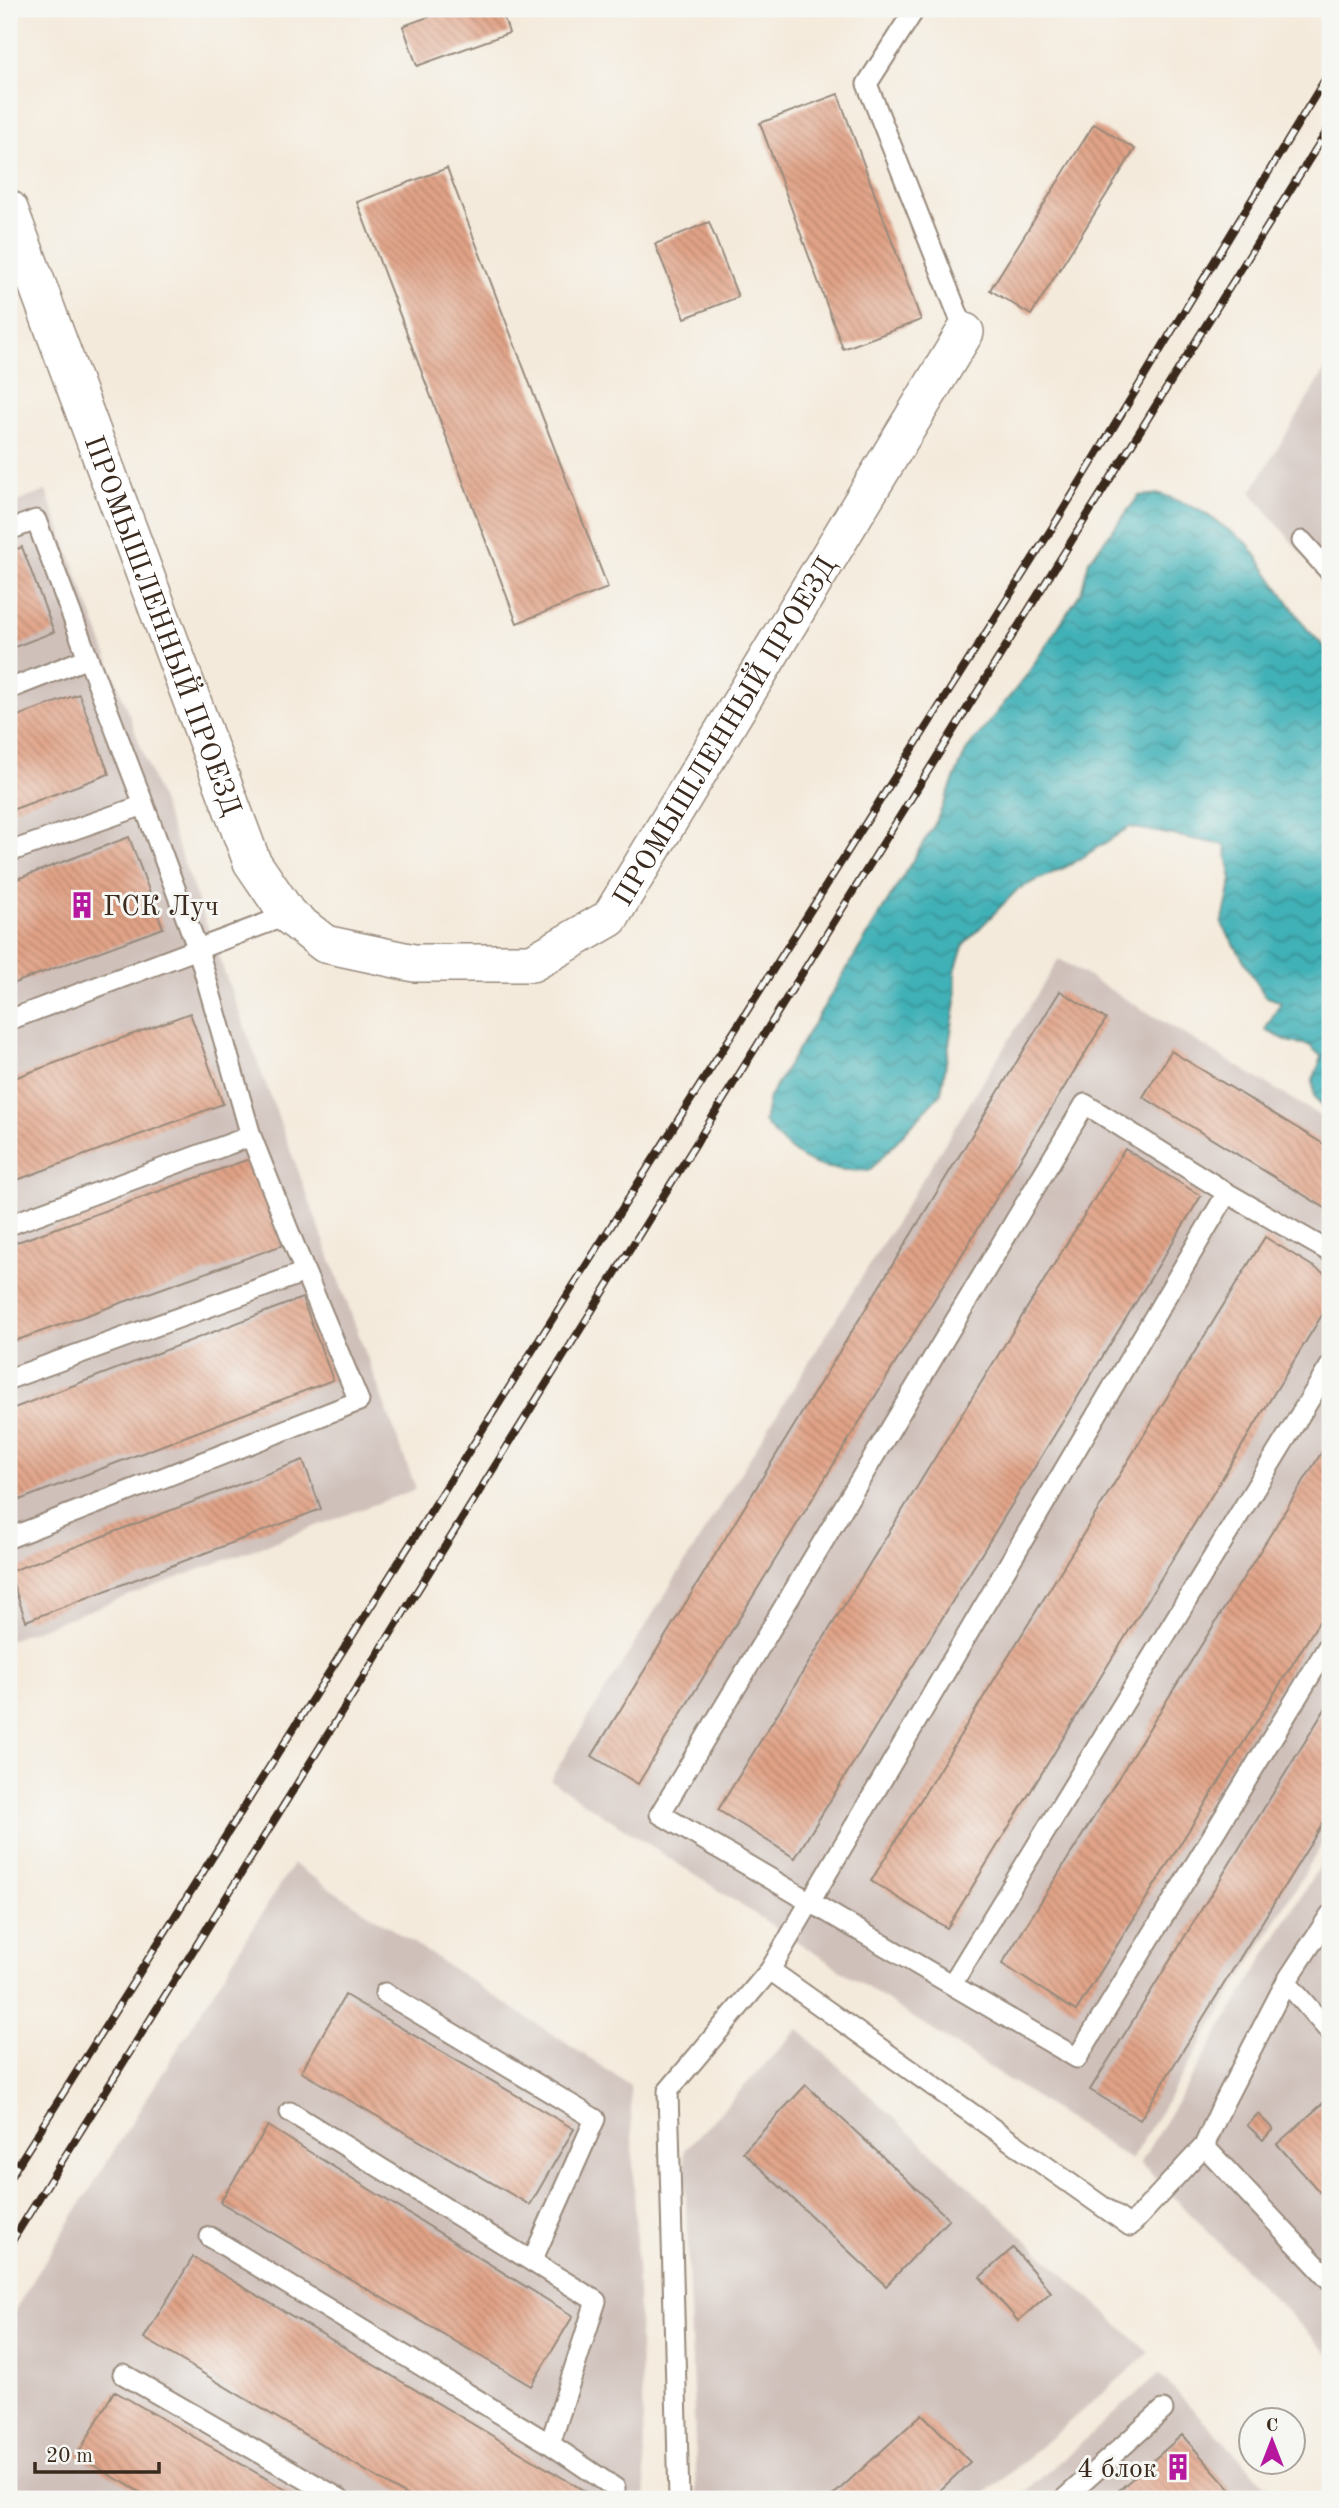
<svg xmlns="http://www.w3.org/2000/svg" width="1339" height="2508" font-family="'Old Standard TT',serif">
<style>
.industrial{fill:#cfc0ba}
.water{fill:url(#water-waves);stroke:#3e6e6a;stroke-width:2}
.building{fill:url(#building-back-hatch)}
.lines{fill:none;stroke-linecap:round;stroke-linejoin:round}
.lane-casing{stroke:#988a7c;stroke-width:23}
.street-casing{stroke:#988a7c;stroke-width:40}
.lane{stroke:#fff;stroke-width:19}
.street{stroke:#fff;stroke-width:37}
.rail-casing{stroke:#3b2a1e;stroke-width:8}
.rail{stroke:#f6f6f2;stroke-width:5;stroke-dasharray:16;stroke-linecap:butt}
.labels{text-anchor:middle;stroke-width:6;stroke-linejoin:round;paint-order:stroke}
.street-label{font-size:28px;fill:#3b2a1e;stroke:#f6f6f2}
.poi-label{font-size:28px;fill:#3b2a1e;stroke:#f6f6f2;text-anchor:start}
</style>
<defs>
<pattern id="water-waves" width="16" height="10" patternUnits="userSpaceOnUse" patternTransform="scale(1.75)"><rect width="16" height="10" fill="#40b1b7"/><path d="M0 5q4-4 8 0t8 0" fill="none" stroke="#379094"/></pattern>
<pattern id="building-back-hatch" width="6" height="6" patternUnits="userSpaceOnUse" patternTransform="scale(1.75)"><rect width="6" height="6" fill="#e1a387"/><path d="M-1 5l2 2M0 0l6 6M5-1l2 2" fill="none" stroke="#b8856e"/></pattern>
</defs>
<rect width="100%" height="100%" fill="#f6f6f2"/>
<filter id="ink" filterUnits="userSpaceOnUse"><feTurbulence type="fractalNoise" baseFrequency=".0143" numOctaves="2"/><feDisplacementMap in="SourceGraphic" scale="14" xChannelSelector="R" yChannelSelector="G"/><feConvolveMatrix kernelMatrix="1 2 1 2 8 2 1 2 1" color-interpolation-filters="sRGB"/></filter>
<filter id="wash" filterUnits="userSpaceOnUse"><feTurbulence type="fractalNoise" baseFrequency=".00686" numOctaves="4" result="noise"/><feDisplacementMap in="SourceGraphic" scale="28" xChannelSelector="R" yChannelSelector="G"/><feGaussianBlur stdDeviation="1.57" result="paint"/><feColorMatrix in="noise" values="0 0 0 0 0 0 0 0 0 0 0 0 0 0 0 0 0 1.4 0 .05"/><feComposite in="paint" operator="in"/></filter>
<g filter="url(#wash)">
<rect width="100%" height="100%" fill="#f4eadb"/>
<path class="industrial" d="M1330 362V589L1251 492Z
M46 491 416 1489 9 1640V505Z
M1059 959 1330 1122V1831L1131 2160 550 1780Z
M1330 1848V2355L1140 2163Z
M293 1864 630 2085 646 2499H9V2319Z
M798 2029 1149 2353 980 2499H697L684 2151Z
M1159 2374 1279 2499H1017Z"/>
<path class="water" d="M1161 494 1200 510 1248 544 1307 629 1330 653V1112L1314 1097 1313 1080 1322 1057 1309 1045 1290 1042 1265 1030 1281 1002 1265 996 1222 924 1232 880 1225 845 1130 827 1068 866 1018 889 964 944 955 971 956 1002 941 1093 870 1170C819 1173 796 1162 764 1122L769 1097 936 822 966 751 1026 676 1081 592 1089 561 1139 496Z"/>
<g id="blocks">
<path class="building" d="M450 9H501L509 33 417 66 403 26Z
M838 94 921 320 843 349 760 123Z
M1094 124 1135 149 1031 315 990 290Z
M447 168 608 588 517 623 357 202Z
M709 222 738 297 685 318 655 244Z
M22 547 54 632 9 649V552Z
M79 694 109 774 9 811V719Z
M129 837 163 928 9 985V882Z
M1060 991 1106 1019 638 1784 592 1756Z
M190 1013 223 1104 9 1183V1080Z
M1171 1051 1330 1148V1211L1143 1097Z
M1125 1149 1201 1196 795 1858 718 1810Z
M252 1158 283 1245 9 1343V1245Z
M1265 1237 1330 1277V1302L947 1928 871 1881Z
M302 1298 333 1380 9 1504V1410Z
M1330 1439V1604L1076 2011 1002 1964Z
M303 1460 321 1509 26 1621 9 1572Z
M1330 1701V1812L1140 2120 1090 2090Z
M345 1995 574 2129 530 2205 301 2072Z
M806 2085 949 2219 886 2286 743 2152Z
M1330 2097V2192L1324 2197 1277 2144Z
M1258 2114 1273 2129 1263 2140 1247 2125Z
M268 2126 573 2316 531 2386 220 2202Z
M1013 2248 1051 2292 1018 2321 980 2277Z
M193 2257 598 2499H413L144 2338Z
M114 2391 302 2499H152L77 2456Z
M922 2414 970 2462 931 2499H829Z
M1182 2435 1239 2499H1109Z"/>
</g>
</g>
<g filter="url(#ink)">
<use href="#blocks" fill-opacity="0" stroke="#988a7c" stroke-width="2"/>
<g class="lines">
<defs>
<path id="lane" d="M915 9 867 84 965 332
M9 530 36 520 88 658
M1302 541 1330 572
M9 689 88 658 144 805
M9 852 144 805 198 950 251 1136 9 1225
M9 1020 288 915
M1227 1193 1085 1104 660 1814 1077 2058 1330 1643
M9 1379 305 1272 251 1136
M9 1538 359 1401 305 1272
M770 1970 1227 1193 1330 1252
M1286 1982 1330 2032
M952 1984 1330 1366
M385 1993 595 2119 532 2261
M290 2112 596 2301 550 2444
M1204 2146 1330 2280
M210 2237 550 2444 615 2488 614 2499
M123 2374 340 2499
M679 2499 668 2091 770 1970 1130 2226 1204 2146 1223 2104 1286 1982 1330 1915
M1064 2499 1163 2410"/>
<g id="street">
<path id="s1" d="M9 209 252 862 288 915 325 944 414 963H532L610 918 965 332"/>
</g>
</defs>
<use href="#lane" class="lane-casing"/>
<use href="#street" class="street-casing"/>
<use href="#lane" class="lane"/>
<use href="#street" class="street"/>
<defs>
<path id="rail" d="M9 2179 1054 525 1330 71
M9 2246 1330 126"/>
</defs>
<use href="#rail" class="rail-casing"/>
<use href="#rail" class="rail"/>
</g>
</g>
<defs>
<symbol id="building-bare" viewBox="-9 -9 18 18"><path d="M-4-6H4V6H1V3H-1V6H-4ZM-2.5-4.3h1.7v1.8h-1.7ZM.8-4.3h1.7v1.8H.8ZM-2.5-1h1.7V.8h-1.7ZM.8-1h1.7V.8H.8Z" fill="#b5179e" stroke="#f6f6f2" stroke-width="2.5" paint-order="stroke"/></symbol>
</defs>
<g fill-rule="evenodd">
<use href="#building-bare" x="63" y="886" width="38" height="38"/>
<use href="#building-bare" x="1159" y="2448" width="38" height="38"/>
</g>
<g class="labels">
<g class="street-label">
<text dy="10" stroke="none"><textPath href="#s1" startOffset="444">ПРОМЫШЛЕННЫЙ ПРОЕЗД</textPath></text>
<text dy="10" stroke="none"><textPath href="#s1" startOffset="1326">ПРОМЫШЛЕННЫЙ ПРОЕЗД</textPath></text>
</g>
<g class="poi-label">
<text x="103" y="915">ГСК Луч</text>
<text x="1157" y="2477" text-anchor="end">4 блок</text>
</g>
</g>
<rect width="1339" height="2508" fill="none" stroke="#f6f6f2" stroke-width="35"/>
<g transform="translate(1272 2441)"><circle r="33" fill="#f6f6f2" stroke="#aba49d" stroke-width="2"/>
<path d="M0-5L12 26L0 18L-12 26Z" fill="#b5179e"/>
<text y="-10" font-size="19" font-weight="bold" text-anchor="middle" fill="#3b2a1e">С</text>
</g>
<path d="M35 2462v10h124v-10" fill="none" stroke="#3b2a1e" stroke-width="3.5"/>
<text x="46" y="2462" font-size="21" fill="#3b2a1e" stroke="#f6f6f2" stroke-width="5" paint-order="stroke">20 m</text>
</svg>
